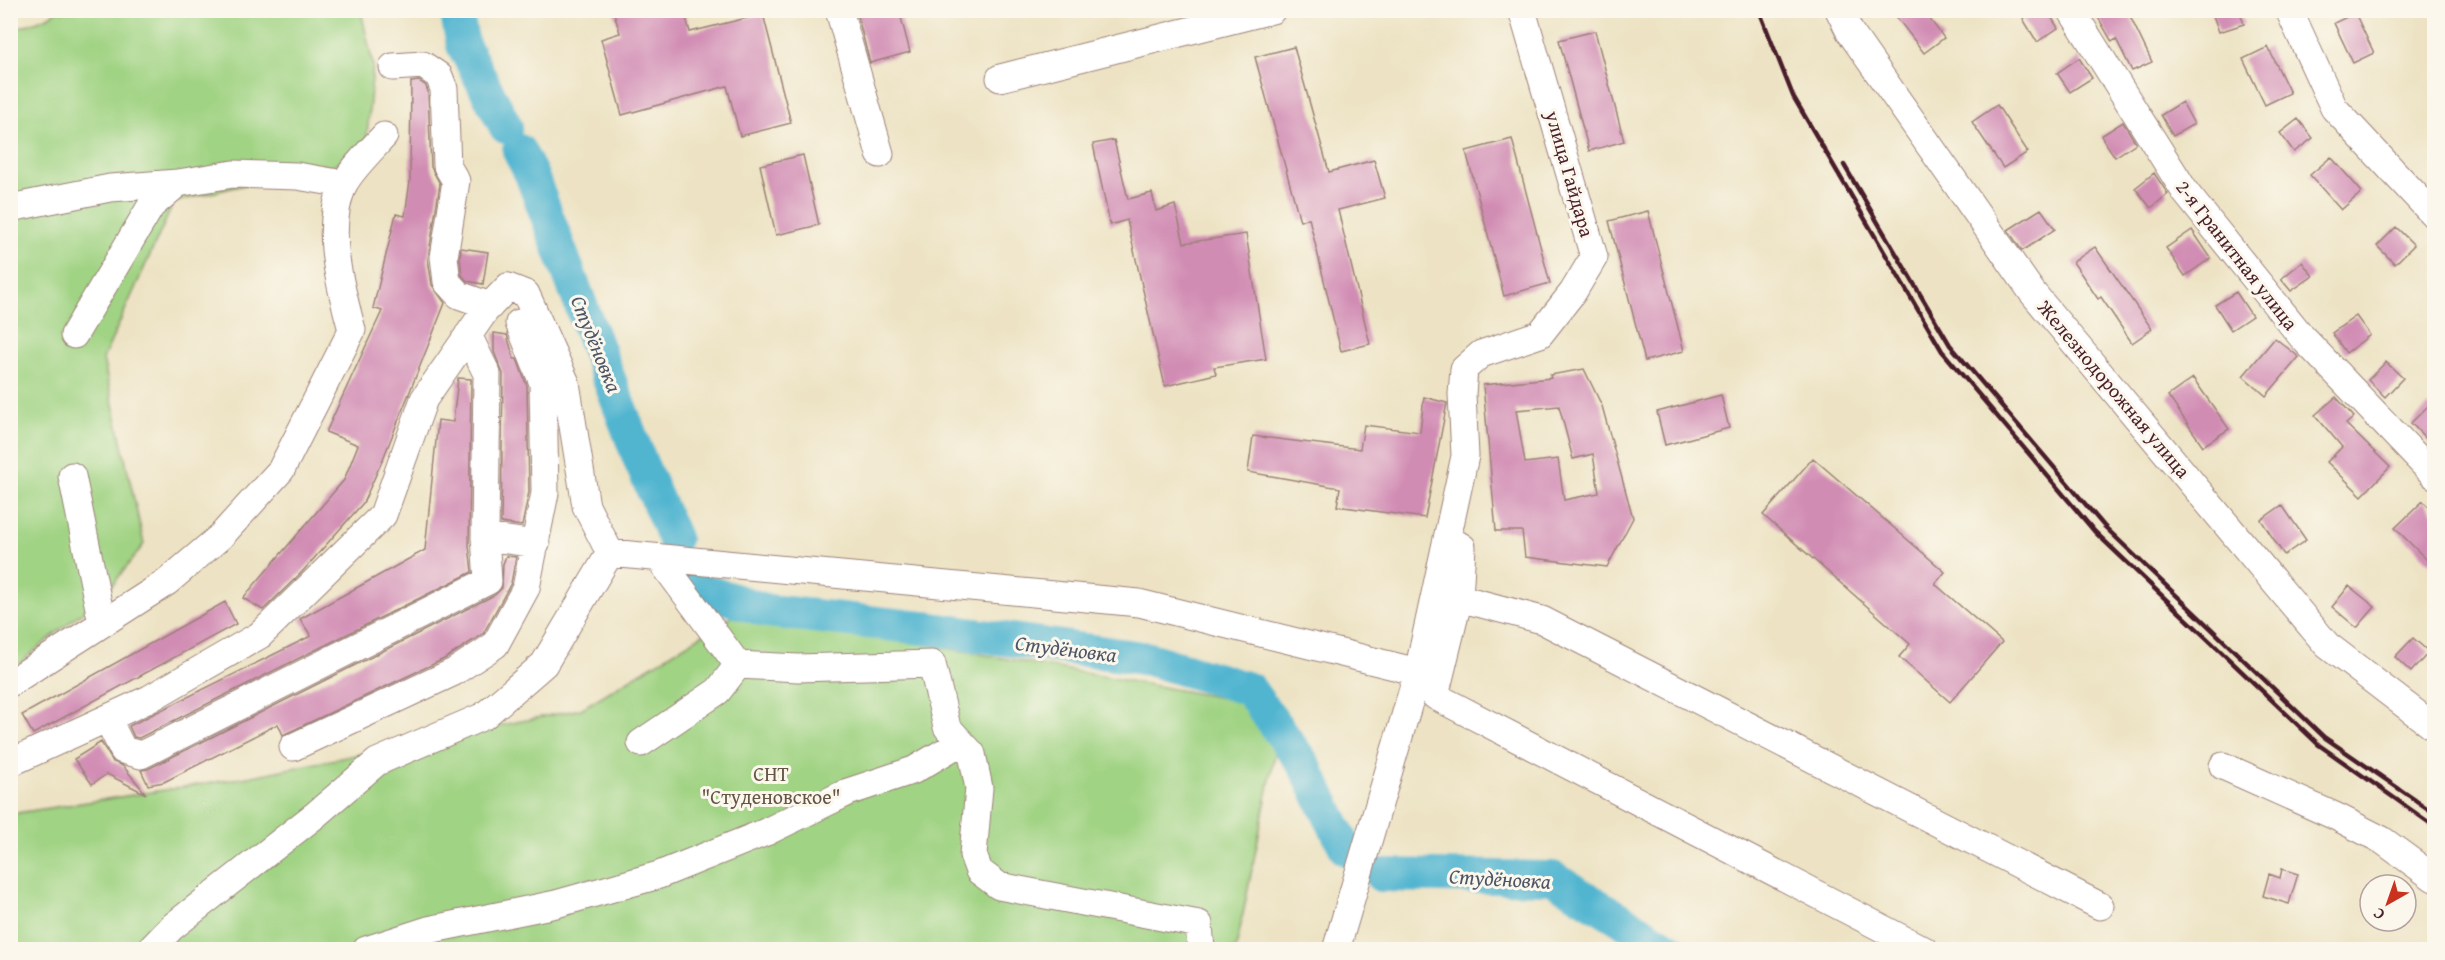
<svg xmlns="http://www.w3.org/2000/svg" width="2445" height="960" font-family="'Gentium Book Plus',serif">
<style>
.green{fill:#a0d383;stroke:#757957;stroke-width:1.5}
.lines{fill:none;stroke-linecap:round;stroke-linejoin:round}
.river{stroke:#51b5d0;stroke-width:34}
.building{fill:#d18cb4;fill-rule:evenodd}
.minor-casing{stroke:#9c8178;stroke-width:29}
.minor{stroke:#fff;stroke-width:27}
.rail{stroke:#4a1f2b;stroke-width:4.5}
.labels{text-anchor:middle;stroke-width:6;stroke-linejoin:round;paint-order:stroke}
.street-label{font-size:20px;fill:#4a1f2b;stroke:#fbf7ec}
.park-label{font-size:20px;fill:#645545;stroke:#fbf7ec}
.water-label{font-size:21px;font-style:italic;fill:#4c5465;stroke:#fbf7ec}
</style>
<rect width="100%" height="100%" fill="#fbf7ec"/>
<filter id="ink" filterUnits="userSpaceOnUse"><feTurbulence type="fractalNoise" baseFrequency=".0167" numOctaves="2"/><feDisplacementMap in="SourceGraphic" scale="12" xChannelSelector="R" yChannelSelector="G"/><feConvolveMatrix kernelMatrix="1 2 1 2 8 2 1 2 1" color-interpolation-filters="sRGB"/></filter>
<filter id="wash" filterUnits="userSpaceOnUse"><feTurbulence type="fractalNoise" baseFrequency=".008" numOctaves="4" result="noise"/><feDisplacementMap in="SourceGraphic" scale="24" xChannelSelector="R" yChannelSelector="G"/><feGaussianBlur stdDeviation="1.35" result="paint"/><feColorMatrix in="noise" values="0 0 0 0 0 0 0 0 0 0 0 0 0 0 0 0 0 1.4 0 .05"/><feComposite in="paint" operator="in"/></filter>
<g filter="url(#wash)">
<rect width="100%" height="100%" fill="#ede3c4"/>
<path class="green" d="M57 11H361L373 65 366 147 297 185 248 184 174 202 103 359 144 544 108 591 11 670 10 31 46 18Z
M741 611 1284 709 1236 949 11 950V814L248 777 581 709Z"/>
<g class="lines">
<path class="river" d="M456 10 463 45 506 127
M519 151 531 174 641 463 674 538
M696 588 768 611 932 629 1149 659 1249 689 1304 765 1346 849
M1381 875 1553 878 1671 950"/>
</g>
<g id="blocks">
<path class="building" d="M613 10H684L690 32 763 14 791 123 740 136 727 86 622 115 601 39 620 33Z
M856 10H899L910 52 870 63Z
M1891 10H1923L1944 38 1924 53Z
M2036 10H2047L2058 28 2037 42 2023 19Z
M2094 10H2127L2152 62 2132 71 2116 39 2112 42Z
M2211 10H2239L2244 24 2219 32Z
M2355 13 2374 53 2353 63 2334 23Z
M1595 31 1624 141 1589 151 1559 40Z
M1294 47 1329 172 1374 160 1385 198 1338 210 1370 344 1341 351 1309 218 1300 221 1255 57Z
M2268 47 2290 93 2265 105 2243 59Z
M2079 58 2092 78 2070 92 2057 73Z
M419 81 426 86 428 92 431 167 440 184 428 259 432 285 445 303 383 459 363 503 302 572 263 610 243 598 344 480 358 445 326 432 382 311 373 308 396 214 405 216 410 181 411 82Z
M2182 102 2194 124 2173 136 2161 115Z
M1997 105 2028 152 2003 168 1972 122Z
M2298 119 2313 138 2294 152 2280 133Z
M2123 122 2136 143 2115 157 2101 136Z
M1512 139 1550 283 1504 296 1466 151Z
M1114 140 1128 199 1152 193 1156 211 1175 205 1184 243 1246 234 1266 359 1214 367 1216 374 1165 386 1127 220 1110 225 1093 144Z
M803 155 819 225 776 235 760 165Z
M2331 157 2362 192 2341 210 2310 175Z
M2154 173 2168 194 2151 208 2135 188Z
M2041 209 2055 229 2022 251 2008 230Z
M1648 211 1684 351 1645 361 1609 221Z
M2396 227 2414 245 2395 264 2377 246Z
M2192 230 2211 258 2185 276 2166 248Z
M2095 247 2152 329 2132 343 2101 297 2098 299 2073 262Z
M461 248 488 252 483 284 467 281 462 275 460 257Z
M2302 262 2313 276 2291 291 2281 279Z
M2236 292 2252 316 2231 330 2215 305Z
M2356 316 2370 335 2346 353 2332 333Z
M494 333 507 335 514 359H517L527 386 529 492 522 526 501 523 503 374 494 352Z
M2275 338 2299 357 2266 396 2243 376Z
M2386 362 2403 378 2385 397 2368 380Z
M1584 369 1602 406 1633 518 1607 567 1525 557 1522 531H1496L1483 385 1551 378 1550 375ZM1559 406 1573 459 1593 454 1599 493 1564 500 1558 459 1525 463 1516 410Z
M458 378 471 379 469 546 472 572 139 738 134 737 129 726 311 636 300 619 425 550 438 420 453 422Z
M2193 378 2229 429 2203 446 2168 396Z
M1721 395 1729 428 1665 445 1657 412Z
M1424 397 1447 403 1425 518 1337 506 1340 488 1248 472 1253 436 1360 449 1364 425 1420 432Z
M2336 397 2354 417 2346 424 2390 467 2362 496 2327 462 2342 447 2315 415Z
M2434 400V447L2411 423Z
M1813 458 1945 572 1935 584 2002 642 1950 702 1899 657 1910 644 1763 515Z
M2423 501 2434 513V567L2395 528Z
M2282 505 2306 540 2284 555 2261 520Z
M506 556 516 557 511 583 483 634 446 658 283 735 278 724 164 782 148 785 141 770 148 769 495 595 502 588 503 564Z
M2349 586 2375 607 2357 628 2332 607Z
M225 602 236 624 33 734 22 715Z
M2413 638 2429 652 2411 672 2395 657Z
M101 742 113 762 123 766 146 794 107 774 92 784 74 759Z
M2282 869 2298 874 2289 904 2263 896 2269 874 2280 878Z"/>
</g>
</g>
<g filter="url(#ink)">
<use href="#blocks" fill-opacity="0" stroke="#9c8178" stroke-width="1.5"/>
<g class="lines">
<defs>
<path id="minor" d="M839 10 880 154
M1839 10 1850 32 2032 292 2327 645 2434 727
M2071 10 2186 193 2302 337 2434 475
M2289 10 2334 108 2434 215
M393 67 423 65 439 76 444 89 447 166 456 181 444 257 447 282 459 295 490 306
M1000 78 1272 10
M10 208 110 188 178 183 233 174 297 176 344 184
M74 335 151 206 178 183
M72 476 102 623
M485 537 536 544
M1447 538 1462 547 1459 598 1542 620 2100 906
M659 558 738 665 798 668 932 664 947 727 972 754 979 788 973 855 979 871 999 886 1199 924 1201 950
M1459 598 1435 696 1924 950
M10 683 167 582 221 536 281 470 352 330C340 285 324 230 343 186 349 172 373 148 384 136
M108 720 123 750 141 755 488 581 485 537 487 374 468 335
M641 743 718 691 738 665
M293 747 454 672 495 645 526 588 545 493 543 383 519 323
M10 763 149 699 260 635 383 515 424 399 485 311 508 287 526 294 566 383 586 506 610 553
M2223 766 2337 817 2382 840 2434 878
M150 950 172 927 314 816 377 762 484 716 544 664 610 553 1139 603 1418 672
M366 950 428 930 556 904 659 875 766 832 848 792 914 770 961 742
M1336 950 1418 672 1465 456 1462 394 1464 369 1481 354 1540 334 1573 292 1594 257 1522 10"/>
</defs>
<use href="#minor" class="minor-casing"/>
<use href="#minor" class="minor"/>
<path class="rail" d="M1759 10 1793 96 1942 351 2095 532 2319 745 2434 826
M1844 165 1950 345 2104 526 2324 737 2434 813"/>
</g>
</g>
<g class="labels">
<g class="street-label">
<text transform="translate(1570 174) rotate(74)" y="7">улица Гайдара</text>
<text transform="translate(2237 255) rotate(52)" y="7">2-я Гранитная улица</text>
<text transform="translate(2114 389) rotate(50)" y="7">Железнодорожная улица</text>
</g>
<g class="park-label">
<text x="771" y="781">СНТ<tspan x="771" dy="23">"Студеновское"</tspan></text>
</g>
<g class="water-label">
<text transform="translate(596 344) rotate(68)" y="7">Студёновка</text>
<text transform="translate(1066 649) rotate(7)" y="7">Студёновка</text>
<text transform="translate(1500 879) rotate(3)" y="7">Студёновка</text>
</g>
</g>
<rect width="2445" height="960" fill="none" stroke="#fbf7ec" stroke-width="36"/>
<g transform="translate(2388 903) rotate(220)"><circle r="28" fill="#fbf7ec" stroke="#b4a19f" stroke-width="1.5"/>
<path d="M0-4.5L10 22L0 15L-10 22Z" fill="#c8321e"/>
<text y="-9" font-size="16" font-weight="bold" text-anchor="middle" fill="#4a1f2b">С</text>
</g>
</svg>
